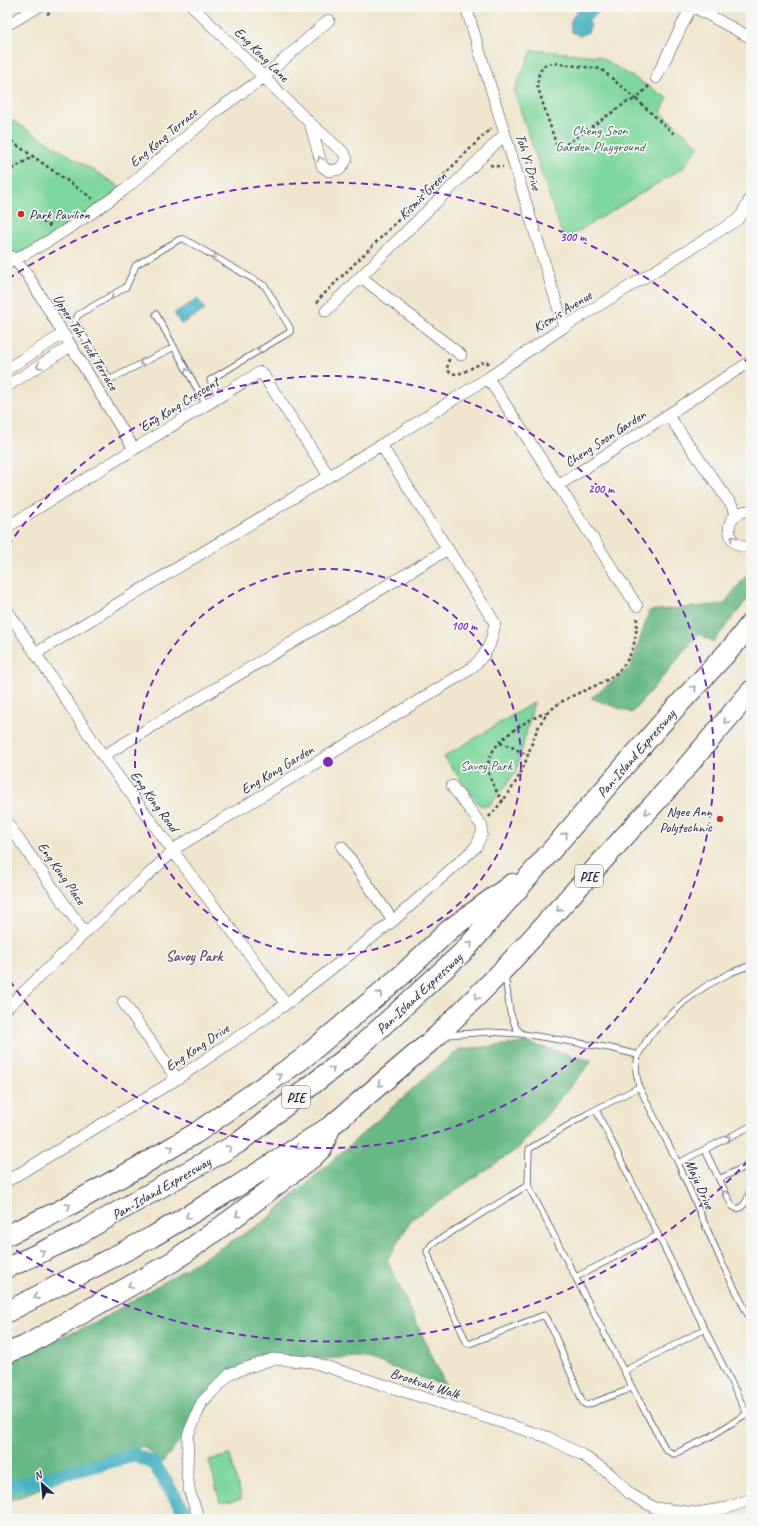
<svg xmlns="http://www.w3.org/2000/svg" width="758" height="1526" font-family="Caveat,sans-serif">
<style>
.green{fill:#7ed79c;stroke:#507c6c}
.forest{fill:#66b884;stroke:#446d60}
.water{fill:#44b1c2;stroke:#336a7e}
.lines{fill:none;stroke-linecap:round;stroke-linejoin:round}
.canal{stroke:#44b1c2;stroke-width:14}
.lane-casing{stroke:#413f51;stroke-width:7}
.street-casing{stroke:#413f51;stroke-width:12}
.highway-casing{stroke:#413f51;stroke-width:22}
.path{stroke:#413f51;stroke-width:2.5;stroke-dasharray:3 3;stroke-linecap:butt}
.lane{stroke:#fff;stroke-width:5.5}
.street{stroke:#fff;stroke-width:11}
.highway{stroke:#fff;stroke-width:20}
.oneway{stroke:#9c9ca7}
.ring{fill:none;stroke:#7b2cbf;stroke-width:2;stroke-dasharray:7 5}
.poi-dot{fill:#c8321e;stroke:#f6f6f2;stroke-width:1.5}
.labels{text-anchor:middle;stroke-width:3.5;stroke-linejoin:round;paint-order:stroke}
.shield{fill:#f6f6f2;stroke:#626272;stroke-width:1}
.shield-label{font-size:13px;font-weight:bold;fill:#22223b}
.street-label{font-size:14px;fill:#22223b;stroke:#f6f6f2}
.park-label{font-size:14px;fill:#3e5858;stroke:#f6f6f2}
.poi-label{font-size:14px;fill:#22223b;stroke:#f6f6f2;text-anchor:start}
.neighbourhood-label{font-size:15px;font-weight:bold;fill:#654e6b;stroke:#f6f6f2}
.centre{fill:#7b2cbf;stroke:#f6f6f2;stroke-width:2}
.ring-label{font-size:12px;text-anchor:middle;font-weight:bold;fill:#7b2cbf;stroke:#f6f6f2;stroke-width:3.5;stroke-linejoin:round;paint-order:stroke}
</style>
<rect width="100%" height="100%" fill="#f6f6f2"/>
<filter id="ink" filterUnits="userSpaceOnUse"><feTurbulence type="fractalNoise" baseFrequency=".025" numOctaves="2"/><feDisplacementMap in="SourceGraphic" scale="8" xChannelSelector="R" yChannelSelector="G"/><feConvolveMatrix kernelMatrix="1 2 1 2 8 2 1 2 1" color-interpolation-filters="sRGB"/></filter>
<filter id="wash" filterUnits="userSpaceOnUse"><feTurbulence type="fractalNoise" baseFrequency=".012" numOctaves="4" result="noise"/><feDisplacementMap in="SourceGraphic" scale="16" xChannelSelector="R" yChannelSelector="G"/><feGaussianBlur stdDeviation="0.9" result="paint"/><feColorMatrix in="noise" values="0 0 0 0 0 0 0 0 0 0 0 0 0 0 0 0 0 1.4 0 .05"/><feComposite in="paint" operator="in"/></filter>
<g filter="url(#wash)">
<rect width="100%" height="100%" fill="#f0e6ce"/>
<path class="green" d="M532 50 598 56 668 98 661 112 699 146 683 168 564 240 514 91Z
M7 117 125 190 15 259 7 254Z
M534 702 516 772 489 806 479 805 444 757Z
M230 1455 241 1499 220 1503 209 1460Z"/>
<path class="forest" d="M751 569V595L713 642 699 634 632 713 591 698 631 667 649 611 724 604Z
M528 1043 592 1061 519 1148 412 1219 387 1260 446 1386 361 1357 244 1362 162 1463 143 1446 7 1502V1358L92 1325 265 1221 430 1073 460 1049Z"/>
<path class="water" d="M582 7H599V12L588 20 591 26 588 32 580 36 572 32C568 19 573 16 582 7Z
M198 299 205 310 181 324 174 313Z"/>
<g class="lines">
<path class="canal" d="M7 1488 135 1455 154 1464 189 1519"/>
</g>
</g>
<g filter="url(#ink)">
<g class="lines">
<defs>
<path id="lane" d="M156 314 206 405
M174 347 111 379 108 377 75 321 78 315 126 287 136 265 180 239H184L265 286 290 328V332L210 380 220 397
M751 965 730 973 706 986 685 1001 650 1035 638 1055 636 1070 639 1087 678 1163 722 1263 751 1321
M505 975 510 1012 516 1028 522 1034
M447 1035 488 1032 523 1034 610 1048 638 1055
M639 1087 587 1114 529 1149 528 1185 635 1393 666 1450 674 1454 710 1437 751 1411
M596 1110 747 1414
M705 1150 732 1206 737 1209C746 1207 749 1195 751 1187
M678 1163 751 1126
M719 1179 751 1164
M528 1185 432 1244 427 1251 433 1268 467 1343 469 1344 544 1315 553 1331 583 1403 587 1405 625 1391 632 1387
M576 1277 658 1235
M624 1371 705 1329"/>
<path id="street" d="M193 7 310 123 343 152 347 159 340 169 329 171 322 166 310 123
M466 7 564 327
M694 7 751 38
M7 25 38 7
M656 78 691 7
M7 254 14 259 27 274 134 449
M7 264 52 239 89 215 124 190 215 112 264 77 329 20
M361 277 461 355
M326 311 505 134
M7 369 63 334
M488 378 637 606
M7 386 71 346
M668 415 737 513
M559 485 751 361
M751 511C721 509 723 550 751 547
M7 527 260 372 262 373 329 476
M7 610 103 756 286 1004
M36 653 381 445 488 378 564 327 737 220 742 214 751 197
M103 756 448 549
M7 823 85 933
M342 847 393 921
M123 1002 177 1079
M7 1008 85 933 179 846 469 670C487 655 491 646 495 623L381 445
M7 1181 177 1079 286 1004 393 921 476 847 482 833V826L452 786
M199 1519 190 1493 187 1476 188 1435 202 1402 231 1373 273 1359 312 1362 547 1437 582 1455 609 1473 630 1494 655 1508 696 1513 727 1508 751 1499"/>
<path id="highway" d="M7 1235 59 1211 137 1168 196 1133 242 1101 301 1060 403 974 449 930 512 884
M7 1268 72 1238 238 1143 355 1051 465 950 668 716 734 645 751 623
M7 1312 152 1237 236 1187 331 1126 437 1036 504 969 673 783 751 691
M7 1353 25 1346 172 1262 232 1219 313 1157 322 1148 331 1126"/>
</defs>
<use href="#lane" class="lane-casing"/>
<use href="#street" class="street-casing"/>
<use href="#highway" class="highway-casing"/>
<path class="path" d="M47 14 59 7
M649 86 636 99 601 69 553 63 546 64 542 68 539 73 537 85 558 150 627 102 636 99 674 134
M7 138 93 199
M490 165 503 167
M7 172 34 156
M7 208 11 209
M32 216 49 225 50 227
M317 303 318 300 491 128
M449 359 447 369C455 382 474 365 484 362H487L489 364
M500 743 512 747 527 755
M503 802C497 792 489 780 488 768 487 742 528 719 548 712
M489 817C502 802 514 788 522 770 530 753 534 729 547 714 561 698 581 693 599 684 628 671 637 647 637 617"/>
<use href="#lane" class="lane"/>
<use href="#street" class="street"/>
<use href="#highway" class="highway"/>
</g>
<defs><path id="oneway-chevron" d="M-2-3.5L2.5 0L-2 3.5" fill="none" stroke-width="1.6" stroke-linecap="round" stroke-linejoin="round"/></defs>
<g class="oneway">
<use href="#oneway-chevron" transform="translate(320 159) rotate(-110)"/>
<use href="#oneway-chevron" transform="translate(214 256) rotate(30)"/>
<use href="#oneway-chevron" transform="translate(111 295) rotate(-30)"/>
<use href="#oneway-chevron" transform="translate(260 350) rotate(149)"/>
<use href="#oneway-chevron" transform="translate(142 363) rotate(153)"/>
<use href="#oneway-chevron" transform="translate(39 366) rotate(148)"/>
<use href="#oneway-chevron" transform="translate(187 371) rotate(-119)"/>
<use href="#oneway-chevron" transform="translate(733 538) rotate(-124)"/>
<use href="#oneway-chevron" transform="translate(694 688) rotate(-47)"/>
<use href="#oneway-chevron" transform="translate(726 721) rotate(130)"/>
<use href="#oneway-chevron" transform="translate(647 812) rotate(132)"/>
<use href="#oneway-chevron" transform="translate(565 835) rotate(-49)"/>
<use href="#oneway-chevron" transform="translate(559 909) rotate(132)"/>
<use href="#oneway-chevron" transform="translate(470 944) rotate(-49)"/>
<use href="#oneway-chevron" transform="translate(380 994) rotate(-41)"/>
<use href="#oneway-chevron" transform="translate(477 997) rotate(135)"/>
<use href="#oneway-chevron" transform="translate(332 1069) rotate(-38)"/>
<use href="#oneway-chevron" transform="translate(279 1076) rotate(-35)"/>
<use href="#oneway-chevron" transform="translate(380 1084) rotate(140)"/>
<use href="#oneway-chevron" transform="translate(728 1138) rotate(-27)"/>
<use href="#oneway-chevron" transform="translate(298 1147) rotate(146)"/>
<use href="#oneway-chevron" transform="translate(171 1148) rotate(-31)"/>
<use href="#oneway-chevron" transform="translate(229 1148) rotate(-30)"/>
<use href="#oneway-chevron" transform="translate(725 1193) rotate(-116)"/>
<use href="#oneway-chevron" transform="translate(68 1206) rotate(-29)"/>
<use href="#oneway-chevron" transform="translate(238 1215) rotate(142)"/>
<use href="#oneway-chevron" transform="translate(188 1216) rotate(149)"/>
<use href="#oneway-chevron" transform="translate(42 1252) rotate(-25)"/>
<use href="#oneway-chevron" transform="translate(130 1286) rotate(150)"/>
<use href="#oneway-chevron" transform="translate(36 1297) rotate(153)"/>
</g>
</g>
<g class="ring">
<circle cx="328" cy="762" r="193"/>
<path d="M8 546A386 386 0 1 1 8 978"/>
<path d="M748 1161A579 579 0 0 1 8 1245M8 279A579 579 0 0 1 748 363"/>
</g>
<g class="poi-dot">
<circle cx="21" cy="214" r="4"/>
<circle cx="720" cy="819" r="4"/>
</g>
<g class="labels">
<g class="shield">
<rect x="575" y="865" width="28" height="22" rx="3"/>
<rect x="282" y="1086" width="28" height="22" rx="3"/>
</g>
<g class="shield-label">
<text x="589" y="881">PIE</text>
<text x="296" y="1102">PIE</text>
</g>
<g class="street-label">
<text transform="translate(262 54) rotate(45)" y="5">Eng Kong Lane</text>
<text transform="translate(163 137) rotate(-40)" y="5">Eng Kong Terrace</text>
<text transform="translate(529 162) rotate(73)" y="5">Toh Yi Drive</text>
<text transform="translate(422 195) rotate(-45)" y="5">Kismis Green</text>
<text transform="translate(562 311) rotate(-32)" y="5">Kismis Avenue</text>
<text transform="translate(86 342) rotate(58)" y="5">Upper Toh Tuck Terrace</text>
<text transform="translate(179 404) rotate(-32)" y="5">Eng Kong Crescent</text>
<text transform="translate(605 438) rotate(-33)" y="5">Cheng Soon Garden</text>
<text transform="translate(636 753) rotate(-49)" y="5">Pan-Island Expressway</text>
<text transform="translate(277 769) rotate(-31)" y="5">Eng Kong Garden</text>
<text transform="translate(155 801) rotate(54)" y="5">Eng Kong Road</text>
<text transform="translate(62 873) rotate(55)" y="5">Eng Kong Place</text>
<text transform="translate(419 993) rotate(-43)" y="5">Pan-Island Expressway</text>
<text transform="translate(197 1047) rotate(-34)" y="5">Eng Kong Drive</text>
<text transform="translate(700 1184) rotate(66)" y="5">Maju Drive</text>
<text transform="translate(161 1188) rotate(-30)" y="5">Pan-Island Expressway</text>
<text transform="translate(425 1383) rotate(18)" y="5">Brookvale Walk</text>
</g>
<g class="park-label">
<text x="600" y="135">Cheng Soon<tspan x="600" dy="16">Garden Playground</tspan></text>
<text x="486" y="770">Savoy Park</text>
</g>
<g class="poi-label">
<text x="29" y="219">Park Pavilion</text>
<text x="712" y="816" text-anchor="end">Ngee Ann<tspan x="712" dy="16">Polytechnic</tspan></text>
</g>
<g class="neighbourhood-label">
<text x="194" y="961">Savoy Park</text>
</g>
</g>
<circle cx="328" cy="762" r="6" class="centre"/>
<g class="ring-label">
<text x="573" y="241">300 m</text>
<text x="601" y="493">200 m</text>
<text x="464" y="630">100 m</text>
</g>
<rect width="758" height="1526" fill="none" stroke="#f6f6f2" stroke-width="24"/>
<g transform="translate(42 1484) rotate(333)" stroke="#f6f6f2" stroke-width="3" paint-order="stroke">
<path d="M0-3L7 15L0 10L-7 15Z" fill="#22223b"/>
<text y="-6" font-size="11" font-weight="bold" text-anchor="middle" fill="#22223b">N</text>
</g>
</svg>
